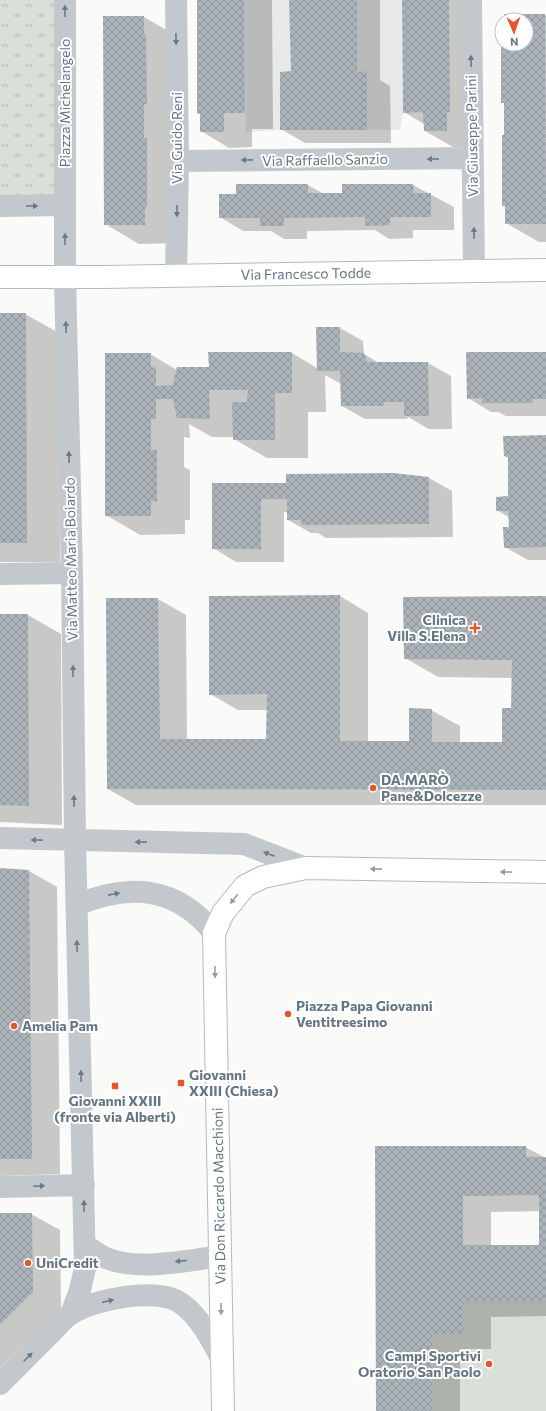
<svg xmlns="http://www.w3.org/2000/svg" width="546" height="1411" font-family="Commissioner,sans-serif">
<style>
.built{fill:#e8e9e9}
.grass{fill:url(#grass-tufts)}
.garden{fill:#dadfd7}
.shadow{fill:#0003;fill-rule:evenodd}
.building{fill:url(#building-cross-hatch);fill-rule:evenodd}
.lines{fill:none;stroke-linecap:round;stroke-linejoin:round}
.secondary-casing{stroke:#b3babf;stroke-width:24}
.street{stroke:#c3c8cc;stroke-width:22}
.secondary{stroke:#fff;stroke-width:22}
.oneway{fill:#6a7a87}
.oneway2{fill:#939fa8}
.poi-dot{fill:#e4572e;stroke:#fff;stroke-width:1.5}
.labels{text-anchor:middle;stroke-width:4;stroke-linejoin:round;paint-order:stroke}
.street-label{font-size:14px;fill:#657683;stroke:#fff}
.poi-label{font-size:14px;font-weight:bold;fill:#657683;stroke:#fff;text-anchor:start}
</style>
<defs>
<pattern id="grass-tufts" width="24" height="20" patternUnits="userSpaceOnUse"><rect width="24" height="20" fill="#dadfd7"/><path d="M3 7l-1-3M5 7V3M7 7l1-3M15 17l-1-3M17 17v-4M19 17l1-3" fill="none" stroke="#b4b9b4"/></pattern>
<pattern id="building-cross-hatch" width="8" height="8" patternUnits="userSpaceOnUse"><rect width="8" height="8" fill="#aab3b9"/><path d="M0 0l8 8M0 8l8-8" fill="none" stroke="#8e969c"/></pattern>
</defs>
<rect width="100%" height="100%" fill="#fafaf8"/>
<path class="built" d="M244 0H402L403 113 400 130H280L246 132Z"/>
<path class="grass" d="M0 0H59L58 197H0Z"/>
<path class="garden" d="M463 1301H546V1411H432V1334L463 1333Z"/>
<path class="shadow" d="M198 0H272L273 129H252V147L229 148 201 131V115L198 113Z
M290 0H380V80L390 86 391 143H305L281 129 292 72Z
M403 0H477L475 147H453L425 131 424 124 404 112Z
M544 15 546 16V242H539L506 223V207L503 205 505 104 502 102V44H526V20H505Z
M144 17 177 36 178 243 139 244 105 224Z
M308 185 324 194H343L413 185 454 207V230H413V238L389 239 375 230 307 231V239H284L271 231H243L220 217 237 195Z
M0 314H25L59 333 60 562H0Z
M340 328 363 341 364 354 379 363H428L451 376 452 429H429L408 417 407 419H365L342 406 341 384 325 375 326 412H308V458H267L234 439V437H212L189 424 190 438 184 437V467L190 470V520H185V534L140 535 106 515 150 354 177 370 210 368 292 353 317 368Z
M546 353V416H506L498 412H491L468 398Z
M546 436V560H528L505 547 510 529V518L497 510 509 497V459L505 456Z
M429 478 452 491 453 537 326 538 318 533H311L288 520V512H284V562H236L213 548V484H288Z
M340 596 368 613V742H410L431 710 460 726V743H503L512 709 513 678 438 677 405 658 546 597V805H136L108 789 158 599 186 615 187 740H267L268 710H238L210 694Z
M0 615H28L61 634 62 825 0 822Z
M0 869 29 871 57 887 60 1174 0 1176Z
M376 1147H525L546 1158V1316L491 1317V1349H460V1411H377ZM540 1211V1246H491V1212Z
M0 1214H31L60 1230 61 1309 0 1368Z"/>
<path class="building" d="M197 0H244L245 113H224V132H200V113L197 114Z
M289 0H357V72L367 71V130H280V72L291 71Z
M402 0H449L450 112H447V131H424L423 112 403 113Z
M504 14H545L546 224H505V206H502V135H504V103H501V44H526V20H504Z
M103 16H144V34H146L147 104H144V138H147V206L145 207V225H104Z
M236 184H308V193H342V184H413L414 193H431V217H390V225L365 226V217L284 218V226H260V218H219V194H236Z
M0 313H26L27 543H0Z
M316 327H340V352L364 353 367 362H428L429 416H404V402H384V406H341L340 371H317Z
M208 352H292V393H275V440H233L232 402H247L248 390H209L210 419 177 418 173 399H156V419H151V450H157V501H151V516H105V353H151V367L156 368V386L173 385 177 367H209Z
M466 352H546V399H533V403H482V398L467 399Z
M546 435V547L504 548 503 527H509L508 511H496V497L508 496V457L504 456 503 436Z
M393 473 429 477V524L302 525 301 520H287V499H261V549H212V483H286V474Z
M340 595V741H409V708L432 709V742H502V708H511L512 660 404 659 403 597 546 596V790L107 789 106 598H158L160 739H266L267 694 209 695V596Z
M0 614H28L29 806 0 805Z
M0 868 29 870 32 1159H0Z
M375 1146H526V1157H546V1301H463V1334H432V1411H376ZM539 1195V1245H463V1196Z
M0 1213H32L33 1292 0 1325Z"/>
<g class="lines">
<defs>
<g id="secondary">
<path id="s1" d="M0 277H102L546 270"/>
<path d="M223 1411 214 933 223 913 245 886 263 877 306 868 546 872"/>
</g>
</defs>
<use href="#secondary" class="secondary-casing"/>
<path class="street" d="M65 0V278L72 573 75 840 85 1268 80 1290 71 1314
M176 0 178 161 176 276
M471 0 474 272
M178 161 472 158
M0 206 65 205
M0 574 72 573
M0 838 244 844 306 868
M77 905C130 883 176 886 214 933
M0 1187 84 1185
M85 1245C91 1249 99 1255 106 1258 137 1271 187 1261 220 1256
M0 1384C16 1368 33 1351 49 1335 56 1328 63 1319 71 1314 94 1299 159 1286 182 1304 200 1317 212 1341 222 1360"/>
<use href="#secondary" class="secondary"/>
</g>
<defs><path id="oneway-solid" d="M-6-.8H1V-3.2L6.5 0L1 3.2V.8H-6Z"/></defs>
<g class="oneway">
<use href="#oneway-solid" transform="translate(65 11) rotate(-90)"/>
<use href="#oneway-solid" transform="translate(176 39) rotate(89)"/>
<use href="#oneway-solid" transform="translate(471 61) rotate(-91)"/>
<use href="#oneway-solid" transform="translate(433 159) rotate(179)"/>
<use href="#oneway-solid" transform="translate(247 160) rotate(179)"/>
<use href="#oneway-solid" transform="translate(32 206)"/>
<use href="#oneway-solid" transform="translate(177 211) rotate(91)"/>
<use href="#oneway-solid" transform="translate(474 233) rotate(-91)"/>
<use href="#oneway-solid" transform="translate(65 239) rotate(-90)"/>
<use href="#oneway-solid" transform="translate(66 327) rotate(-91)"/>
<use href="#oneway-solid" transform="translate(69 457) rotate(-91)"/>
<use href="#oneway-solid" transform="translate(73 671) rotate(-90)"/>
<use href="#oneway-solid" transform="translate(74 801) rotate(-91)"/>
<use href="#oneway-solid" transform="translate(37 840) rotate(-179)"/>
<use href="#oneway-solid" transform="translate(141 842) rotate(-179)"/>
<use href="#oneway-solid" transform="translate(269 854) rotate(-159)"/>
<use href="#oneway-solid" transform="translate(114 894) rotate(-11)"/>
<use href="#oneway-solid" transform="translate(77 946) rotate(-92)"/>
<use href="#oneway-solid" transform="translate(81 1076) rotate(-92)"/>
<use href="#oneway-solid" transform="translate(39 1186) rotate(-2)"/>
<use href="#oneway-solid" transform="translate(84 1206) rotate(-91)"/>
<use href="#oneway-solid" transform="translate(181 1261) rotate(175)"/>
<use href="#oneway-solid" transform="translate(108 1301) rotate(-13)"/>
<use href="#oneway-solid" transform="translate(28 1357) rotate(-45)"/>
</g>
<g class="oneway2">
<use href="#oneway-solid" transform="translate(376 869) rotate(-179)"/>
<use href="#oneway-solid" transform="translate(506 872) rotate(-179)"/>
<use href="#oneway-solid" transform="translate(234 899) rotate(129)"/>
<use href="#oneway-solid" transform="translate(215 972) rotate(89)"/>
<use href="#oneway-solid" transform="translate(221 1309) rotate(89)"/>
</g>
<g class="poi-dot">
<path d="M473 622h4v4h4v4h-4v4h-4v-4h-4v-4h4z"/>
<circle cx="373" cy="788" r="4"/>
<circle cx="288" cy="1014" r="4"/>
<circle cx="14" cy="1026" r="4"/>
<rect x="177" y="1079" width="8" height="8" rx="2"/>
<rect x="111" y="1082" width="8" height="8" rx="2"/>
<circle cx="28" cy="1263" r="4"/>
<circle cx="489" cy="1364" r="4"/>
</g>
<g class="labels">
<g class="street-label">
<text transform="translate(65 103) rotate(-90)" y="5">Piazza Michelangelo</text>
<text transform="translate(472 136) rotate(-91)" y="5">Via Giuseppe Parini</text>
<text transform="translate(177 138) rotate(-90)" y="5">Via Guido Reni</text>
<text transform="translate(325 160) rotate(-1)" y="5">Via Raffaello Sanzio</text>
<text dy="5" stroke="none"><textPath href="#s1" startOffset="306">Via Francesco Todde</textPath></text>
<text transform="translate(71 559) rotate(-91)" y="5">Via Matteo Maria Boiardo</text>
<text transform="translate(219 1196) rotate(-91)" y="5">Via Don Riccardo Macchioni</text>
</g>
<g class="poi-label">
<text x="466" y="625" text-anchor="end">Clinica<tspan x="466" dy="16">Villa S.Elena</tspan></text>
<text x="381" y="785">DA.MARÒ<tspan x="381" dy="16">Pane&amp;Dolcezze</tspan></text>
<text x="296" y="1011">Piazza Papa Giovanni<tspan x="296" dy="16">Ventitreesimo</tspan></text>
<text x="22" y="1031">Amelia Pam</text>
<text x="189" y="1080">Giovanni<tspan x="189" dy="16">XXIII (Chiesa)</tspan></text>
<text x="115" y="1106" text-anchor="middle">Giovanni XXIII<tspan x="115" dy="16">(fronte via Alberti)</tspan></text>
<text x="36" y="1268">UniCredit</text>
<text x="481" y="1361" text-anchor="end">Campi Sportivi<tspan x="481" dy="16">Oratorio San Paolo</tspan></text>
</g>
</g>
<g transform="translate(514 32) rotate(178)"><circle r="19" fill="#ffffff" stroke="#c1c8cd"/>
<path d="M0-3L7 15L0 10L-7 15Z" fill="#e4572e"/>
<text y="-6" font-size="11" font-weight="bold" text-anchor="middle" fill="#657683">N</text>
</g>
</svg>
